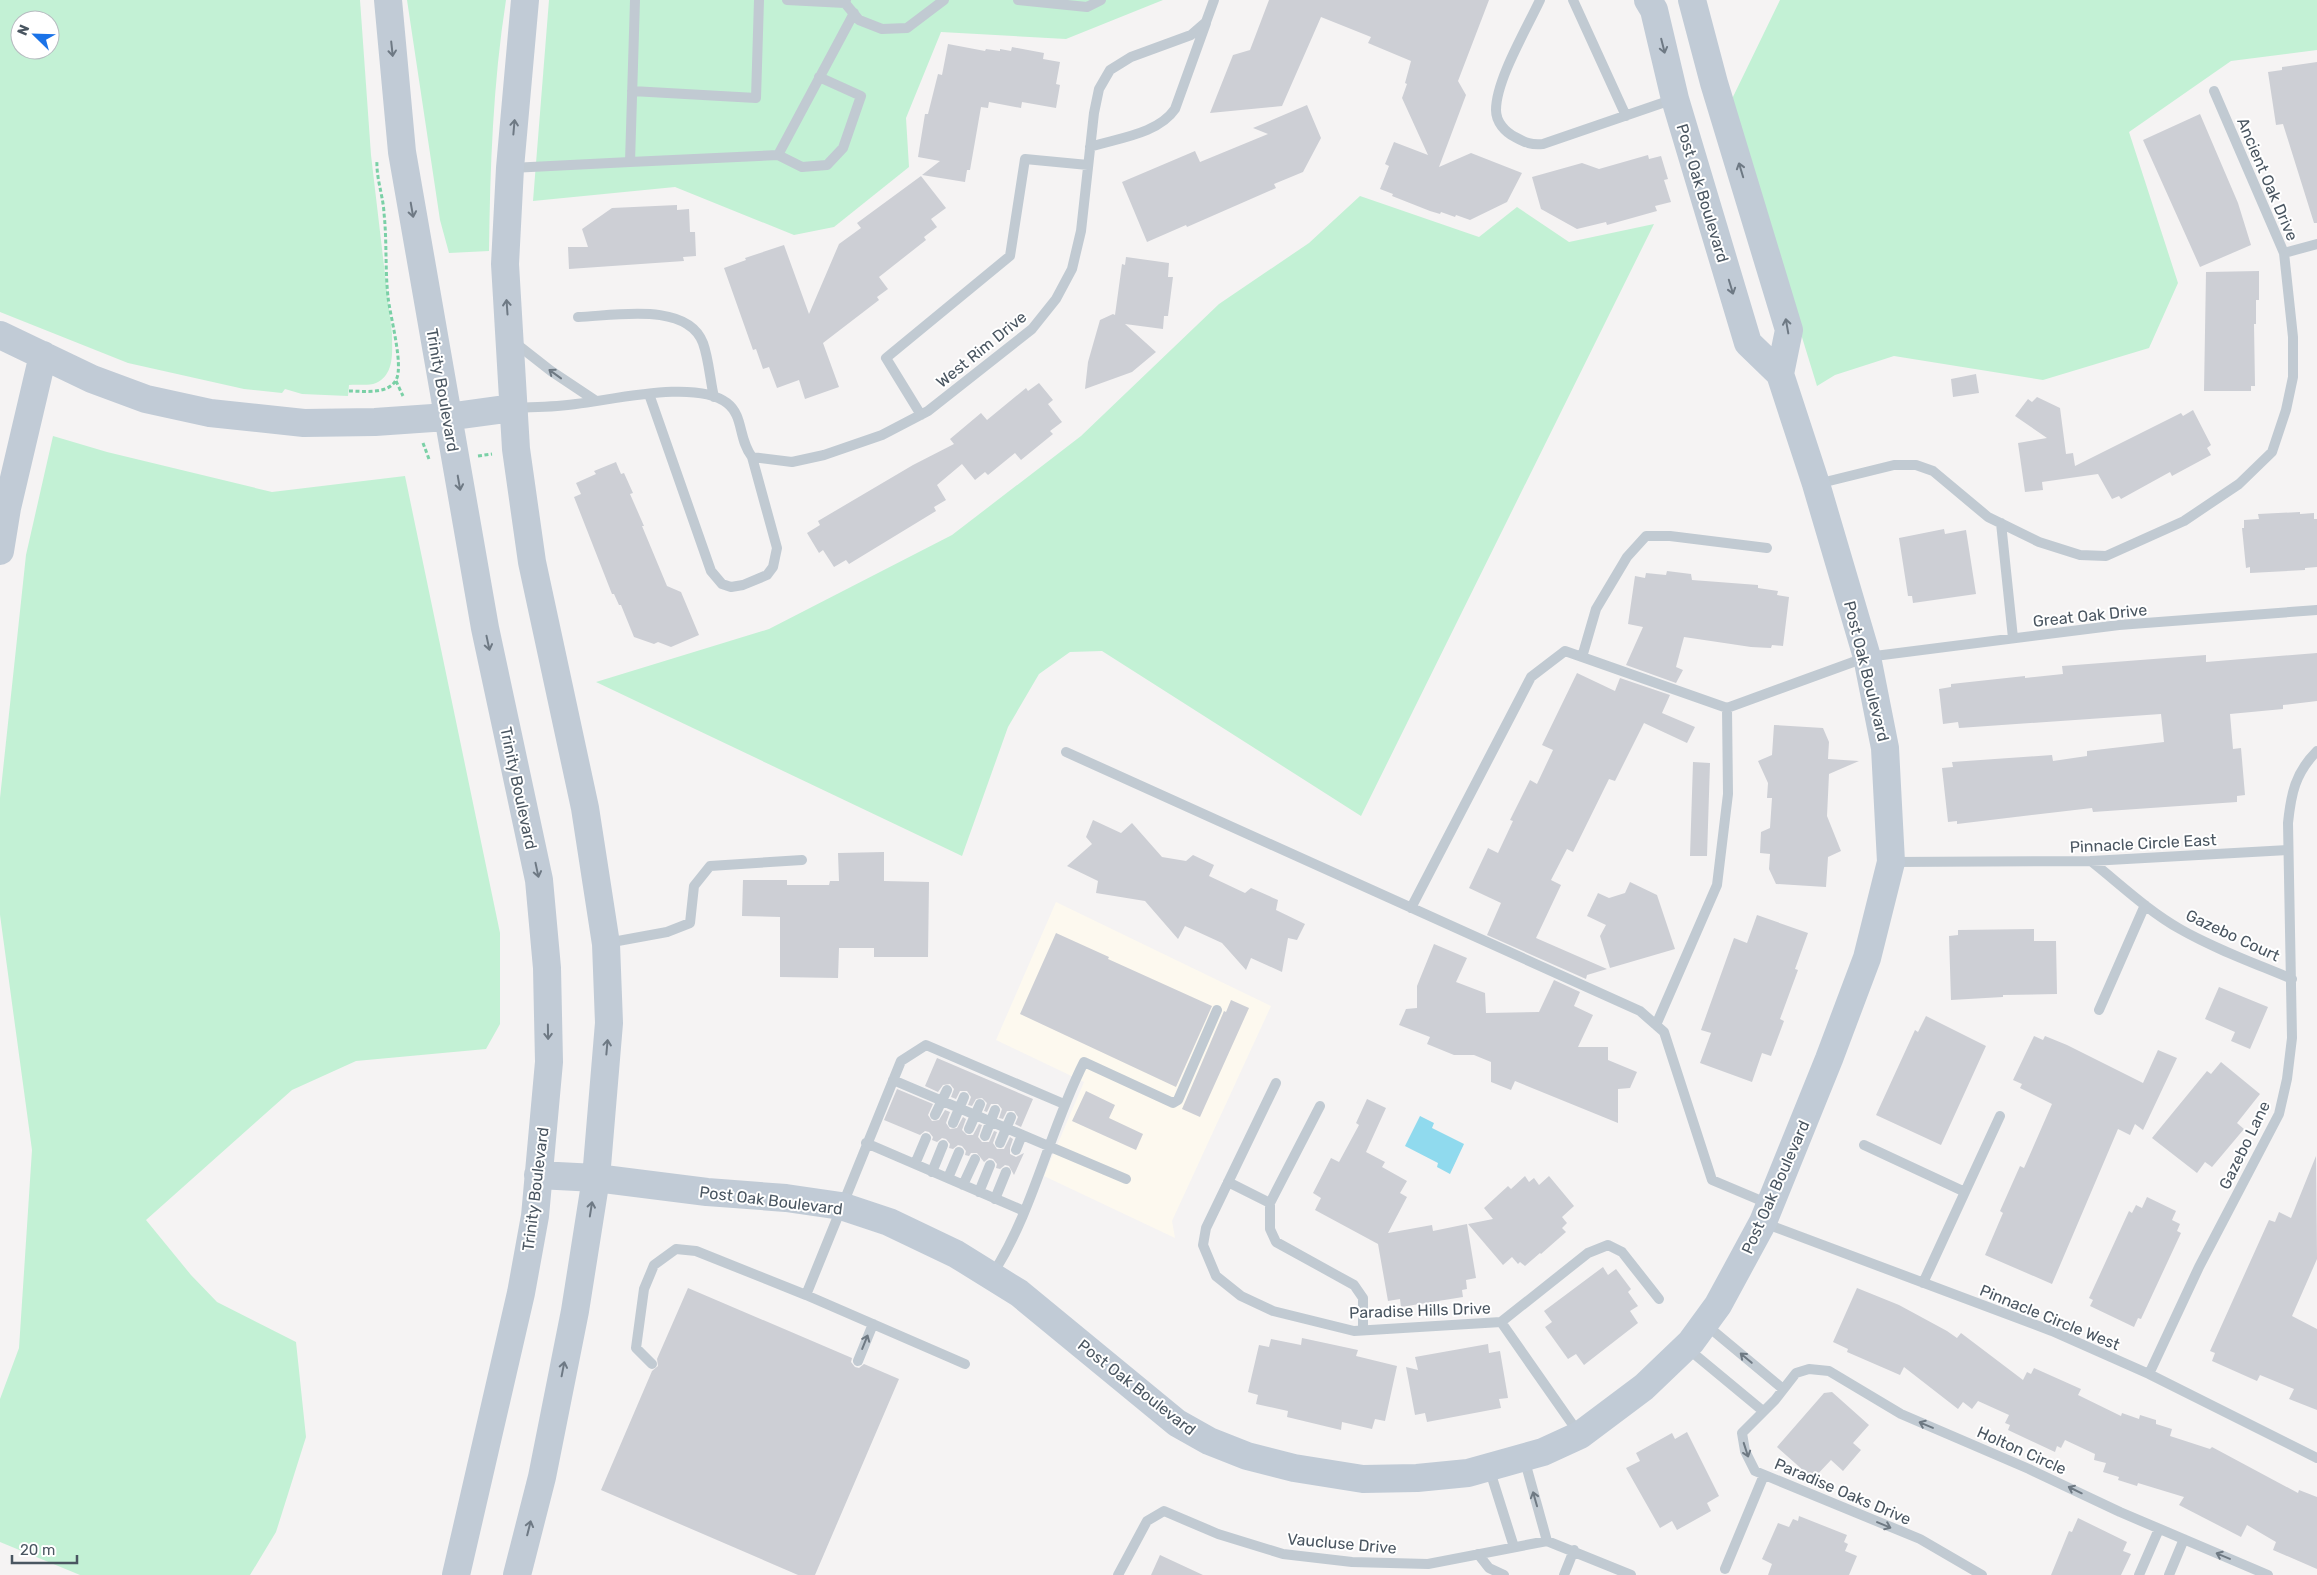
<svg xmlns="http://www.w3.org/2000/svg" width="2317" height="1575" font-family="Rubik,sans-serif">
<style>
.commercial{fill:#fdf9ef}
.green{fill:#c3f1d5;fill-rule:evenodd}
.water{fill:#90daee}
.building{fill:#cdcfd5}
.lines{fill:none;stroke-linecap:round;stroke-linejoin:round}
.path{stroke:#7ad0a6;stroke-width:3;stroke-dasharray:4 2.5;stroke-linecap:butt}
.lane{stroke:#c1cad2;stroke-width:10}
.secondary{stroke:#c1cbd6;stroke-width:28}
.oneway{stroke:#6e7984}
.oneway2{stroke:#6e7983}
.labels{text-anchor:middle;stroke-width:4;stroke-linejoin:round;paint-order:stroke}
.street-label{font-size:16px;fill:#4a5661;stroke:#fff}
</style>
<rect width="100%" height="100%" fill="#f5f3f3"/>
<path class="commercial" d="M1056 902 1271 1006 1172 1221 1175 1238 1044 1176 1084 1082 996 1040Z"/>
<path class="green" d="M0 0H360L371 155 392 334C392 352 395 374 376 383 369 386 357 384 349 385L348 396 302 394 285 389 282 393 244 389 128 363 0 312ZM20 20H50V50H20Z
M407 0H506C493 83 490 168 489 251L449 253 440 220Z
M549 0H1163L1066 39 941 32 906 118 909 167 834 227 794 235 675 187 533 201Z
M1780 0H2317V50L2231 61 2129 132 2178 283 2149 348 2043 380 1894 356 1835 375 1817 386 1730 103Z
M1360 196 1479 237 1517 207 1569 242 1654 224 1361 816 1102 651 1070 652 1039 674 1008 727 962 856 596 682 769 629 952 535 1081 436 1219 304 1309 243Z
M53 436 107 452 272 492 405 476 500 933V1024L486 1049 356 1061 292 1090 146 1220 191 1275 217 1302 296 1342 306 1437 276 1532 250 1575H80L0 1542V1399L19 1348 32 1150 0 915V798L26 555Z"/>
<path class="water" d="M1420 1116 1434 1123 1432 1128 1464 1144 1450 1174 1437 1167 1438 1163 1405 1146Z"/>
<path class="building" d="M1269 0H1489L1458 81 1466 95 1439 167 1471 153 1522 173 1507 202 1470 220 1456 215 1455 217 1441 212 1440 214 1430 211 1392 196 1393 194 1380 189 1389 166 1385 164 1394 142 1428 155 1402 98 1407 84 1405 83 1411 61 1368 43 1371 37 1321 17 1282 106 1210 113 1233 55 1250 50Z
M948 44 985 51 986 49 1000 51V49L1011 51 1012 47 1044 53 1043 59 1060 62 1056 84 1060 85 1056 108 1022 102 1021 108 989 102 988 108 981 107 970 170H967L965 182 922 175 940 161 918 157 925 114H928L938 74 942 75Z
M2317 62V223H2314L2283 124 2276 125 2268 72 2282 70V67Z
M1307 105 1321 138 1303 172 1274 184 1276 188 1187 227 1186 225 1147 242 1122 182 1195 151 1200 162 1268 134 1253 128Z
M2200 114 2238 203 2251 245 2200 267 2143 140Z
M1648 155 1649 159 1661 156 1668 179 1664 180 1671 202 1655 206 1657 211 1607 225 1606 222 1577 229 1541 209 1532 177 1582 163 1599 169Z
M921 176 946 208 931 219 937 227 924 237 926 240 879 277 888 289 877 297 879 300 823 343 839 387 805 399 799 380 777 388 769 367 763 369 756 349 753 350 724 268 746 260 745 258 784 245 809 314 839 244 861 228 857 223Z
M677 205V210L689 209 690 232H695L696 256 683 257 684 261 569 269 568 247H588L582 229 612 208Z
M1126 257 1169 263 1168 277H1173L1168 316H1164L1163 329 1125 324 1156 352 1132 372 1085 389 1088 362 1100 320 1113 314 1115 315 1122 264 1125 265Z
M2259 271V300H2256V324H2254L2255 386H2251V391H2204L2206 272Z
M1976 374 1979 393 1953 397 1951 379Z
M1039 383 1053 400 1048 404 1062 422 1050 431 1053 434 1021 460 1015 453 988 475 985 472 975 480 962 464 937 485 946 500 934 507 936 511 849 564 846 560 834 567 823 550 819 553 807 533 820 525 818 521 913 465 954 444 950 439 981 413 987 420 1026 388 1028 391Z
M2037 397 2060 408 2066 454 2073 453 2075 466 2181 413 2183 416 2193 410 2211 445 2207 448 2211 455 2172 476 2170 472 2121 499 2119 496 2112 499 2098 474 2042 482 2043 490 2025 492 2018 443 2047 438 2015 416 2028 399 2032 402Z
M616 462 621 474 624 473 633 493 630 494 644 526H642L667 586 681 592 699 635 671 647 658 642 654 644 634 637 621 605H619L614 594H612L574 497 581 494 576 483 596 474 594 471Z
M2300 512V514L2314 513V519H2317V567L2305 568V570L2250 573V567L2246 568 2242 528H2244V520L2259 519 2258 514Z
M1944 529 1945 534 1966 530 1976 594 1913 603 1912 596H1908L1899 538Z
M1667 571 1691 574 1692 580 1758 585V588L1778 591 1777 595 1789 597 1783 646 1772 645 1771 648 1751 647 1684 637 1676 667 1683 670 1676 683 1626 665 1643 627 1628 624 1635 576 1645 578 1646 573 1666 575Z
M2317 653V701L2283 705V709L2230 714 2233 749 2241 748 2245 795 2237 796V802L2093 812 2092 808 1957 824V821L1948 822 1942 768 1953 767 1952 762 2052 755 2053 761 2087 756V751L2164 742 2161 714 1959 728 1958 722 1943 724 1939 689 1951 687V684L2025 676V678L2063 674 2062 666 2206 655V662Z
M1577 673 1615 691 1620 678 1670 695 1662 713 1695 727 1687 743 1644 723 1615 781 1609 779 1573 852 1567 849 1551 880 1561 885 1536 938 1607 969 1587 975 1586 979 1487 935 1501 903 1469 888 1488 848 1498 853 1513 821 1510 820 1530 780 1537 784 1553 750 1542 745Z
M1774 725 1823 728 1829 742 1828 759 1859 761 1829 774 1827 816 1841 851 1828 857 1826 887 1776 884 1769 869 1770 854 1760 853 1761 832 1770 828 1772 798H1767L1768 783 1758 761 1772 755Z
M1693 762 1710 763 1707 856H1690Z
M1093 820 1121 833 1132 823 1162 857 1186 861 1193 855 1214 865 1209 876 1245 893 1251 888 1278 900 1276 910 1305 924 1297 940 1288 938 1282 972 1251 958 1246 970 1222 943 1185 926 1178 939 1145 901 1096 893 1098 881 1067 866 1092 844 1086 837Z
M884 852V881L929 882 928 957H874V948H839L838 978 780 977V917L742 916 743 880H787V885H829L830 881H839L838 853Z
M1630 882 1657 895 1675 949 1610 968 1600 936 1606 925 1587 916 1598 893 1609 898 1625 893Z
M1757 915 1808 933 1795 969 1798 970 1780 1019 1784 1021 1771 1056 1762 1053 1752 1082 1700 1063 1711 1033 1701 1030 1734 938 1747 943Z
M2034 929V941H2056L2057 994 2003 995V997L1951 1000 1949 936 1958 935V930Z
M1056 933 1109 957 1108 959 1212 1006 1176 1087 1020 1014Z
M1434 944 1467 958 1456 982 1485 993 1486 1013 1539 1012 1554 980 1580 992 1574 1006 1593 1015 1578 1047H1608V1060L1637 1072 1630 1088 1618 1089V1123L1515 1081 1511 1090 1491 1082V1062L1474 1055H1454L1427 1044 1430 1037 1399 1025 1406 1009 1417 1008V986Z
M2219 987 2268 1007 2250 1049 2231 1041 2235 1032 2205 1019Z
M1231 1000 1249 1008 1200 1117 1182 1109 1224 1011 1226 1012Z
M1926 1016 1986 1046 1941 1145 1876 1115 1915 1030 1918 1032Z
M2034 1036 2043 1040 2045 1036 2067 1045 2143 1083 2158 1050 2177 1058 2143 1130 2135 1124 2130 1135 2118 1129 2052 1284 1985 1255 2003 1213 2000 1211 2020 1166 2024 1168 2052 1104 2020 1088 2022 1084 2013 1080Z
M937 1058 1033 1099 1021 1127 1015 1124 1018 1117 1014 1111H1007L1003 1119 999 1118 1002 1109 998 1104H991L987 1112 984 1111 987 1103 982 1098 976 1099 972 1106 968 1105 971 1097 967 1091H960L956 1099 951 1097 954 1089 950 1084 943 1085 938 1092 925 1086Z
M2221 1062 2260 1094 2237 1123 2244 1129 2212 1167 2205 1162 2197 1173 2152 1138 2207 1071 2211 1074Z
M897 1089 933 1104 928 1115 932 1121 939 1120 945 1110 950 1112 946 1123 950 1129 957 1128 963 1117 966 1119 962 1130 967 1135H973L979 1124 982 1125 978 1137 982 1142H989L994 1131 997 1132 993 1143 997 1149H1004L1010 1137 1013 1139 1010 1148V1154L1016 1157 1024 1153 1014 1175 1009 1166 1005 1165 1000 1169 996 1168 997 1164 993 1159 989 1158 984 1162 977 1153H971L969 1156 965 1155 966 1151 962 1146 958 1145 953 1149 949 1148 950 1144 946 1139 942 1138 937 1142 932 1140 933 1137 929 1132 925 1131 920 1135 884 1120Z
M1086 1091 1115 1105 1109 1118 1143 1134 1136 1150 1072 1121Z
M1367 1099 1386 1108 1366 1152 1385 1162 1382 1167 1407 1181 1400 1193 1407 1197 1388 1233 1432 1225 1433 1231 1467 1224 1476 1278 1466 1280 1467 1289 1462 1290 1463 1297 1401 1307 1400 1299 1388 1301 1378 1244 1315 1210 1321 1198 1313 1193 1331 1158 1339 1162 1359 1125 1356 1123Z
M2316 1156 2317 1259 2292 1316 2317 1329V1410L2289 1399 2294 1389 2260 1375 2257 1381 2212 1361 2215 1353 2210 1351 2269 1220 2275 1222 2279 1212 2291 1218Z
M1525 1176 1529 1182 1534 1178 1539 1185 1549 1176 1574 1206 1562 1217 1567 1223 1562 1228 1566 1232 1541 1254 1540 1253 1525 1266 1520 1262 1518 1264 1512 1257 1503 1265 1468 1224 1493 1219 1484 1208 1508 1186 1511 1189Z
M2147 1197 2176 1211 2172 1220 2180 1224 2177 1231 2181 1233 2141 1319 2138 1318 2134 1327 2090 1306 2093 1300 2089 1298 2129 1211 2132 1213 2136 1205 2142 1208Z
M1603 1267 1608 1275 1616 1269 1631 1289 1628 1292 1638 1306 1630 1311 1638 1323 1584 1365 1576 1354 1568 1359 1545 1327 1552 1322 1544 1311Z
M688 1288 852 1358 851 1362 855 1367 859 1368 864 1364 899 1379 815 1575H798L601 1490 652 1371 658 1366 657 1359Z
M1857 1288 1899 1305 1947 1331 1957 1338 1961 1333 2023 1380 2027 1372 2031 1374 2034 1368 2081 1389 2078 1395 2121 1416 2122 1413 2139 1419 2140 1415 2156 1420V1424L2172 1429 2170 1436 2210 1449 2212 1447 2298 1493 2299 1490 2317 1497V1569L2273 1550 2276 1542 2247 1525 2241 1537 2179 1505 2184 1497 2138 1483 2137 1486 2118 1480 2119 1477 2103 1472 2106 1463 2094 1460 2095 1454 2065 1440 2061 1448 2057 1446 2055 1452 2008 1430 2010 1425 2005 1423 2009 1415 1978 1401 1972 1409 1963 1402 1958 1409 1904 1367 1900 1375 1847 1352 1848 1349 1833 1342Z
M1302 1338 1358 1350 1356 1356 1397 1366 1385 1421 1375 1419 1372 1429 1342 1422 1341 1430 1287 1417 1288 1411 1256 1404 1258 1395 1248 1392 1259 1345 1269 1347 1271 1339 1301 1345Z
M1488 1344 1489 1353 1500 1351 1508 1398 1499 1399 1501 1408 1427 1422 1425 1413 1415 1415 1406 1367 1418 1370 1415 1357Z
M1832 1392 1869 1425 1853 1443 1861 1450 1843 1471 1831 1460 1813 1479 1777 1447 1824 1393Z
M1687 1432 1719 1496 1707 1503 1711 1511 1677 1530 1672 1521 1660 1528 1626 1468 1640 1461 1636 1453 1672 1433 1675 1439Z
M1799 1516 1847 1535 1844 1542 1848 1544 1845 1551 1857 1556 1849 1575H1768L1772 1564 1762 1559 1778 1523 1789 1527 1793 1519 1798 1521Z
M2078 1518 2127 1542 2123 1551 2131 1554 2121 1575H2051L2069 1531 2072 1532Z
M1160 1555 1203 1575H1151Z"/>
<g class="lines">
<path class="path" d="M396 381 403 396
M349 391C363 391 388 395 396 380 404 366 390 316 388 297 385 269 387 241 384 213 383 195 376 178 377 160
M423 443 429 459
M478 456 492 454"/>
<path class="lane" d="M635 0 630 162 778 155
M787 0 845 3
M846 0 845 3 859 20 882 29 907 28 944 0
M1018 0 1087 7 1101 0
M1540 0C1527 28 1496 80 1496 110 1496 122 1505 132 1515 137 1526 143 1531 145 1543 144L1674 99
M1573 0 1626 116
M819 77 861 96 843 148 827 165 802 167 778 155 854 13
M632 91 756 98 759 0
M1090 147C1118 138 1158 134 1175 109L1206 23
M511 168 630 162
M2284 253 2317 244
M578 317C613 316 687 301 703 343 709 360 710 380 714 397
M514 342 551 371 596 401
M649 394 711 571 722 584 731 587 743 585 767 575 773 567 777 548 752 457
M515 408C535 407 556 407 576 404 613 400 696 379 727 403 744 416 738 439 752 457L792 462 824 455 882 435 928 411 1032 329 1056 299 1072 269 1081 231 1094 113 1099 89 1110 70 1131 57 1191 35 1206 22 1214 0
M921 415 886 358 1010 256 1025 159 1088 165
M1817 484 1894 465H1916L1933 471 1988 517 2039 542 2080 555 2106 556 2184 521 2239 484 2272 452 2286 410 2293 377V337L2284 253 2214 91
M2001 523 2013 638
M1582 657 1596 609 1627 557 1646 536H1670L1767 548
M1066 752 1640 1011 1664 1032 1712 1180 1769 1204
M2091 861C2120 884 2148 911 2180 929 2215 949 2254 963 2292 979
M1892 862 2091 861 2288 850
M1411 908 1531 677 1565 651 1727 708
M607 943 667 932 690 923 694 886 710 866 802 860
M2099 1010 2145 905
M1656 1025 1717 885 1728 794 1727 708 1867 657 2119 625 2317 610
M893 1080 1126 1179
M1276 1083 1206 1228 1203 1245 1216 1276 1241 1296 1273 1311 1354 1331 1501 1322 1580 1435
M935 1115 947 1090
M953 1123 964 1097
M969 1129 980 1104
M985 1136 995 1110
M866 1143 1024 1211
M1000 1143 1011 1117
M1864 1145 1965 1192
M1016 1150 1022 1135
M915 1164 926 1138
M932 1172 943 1145
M948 1178 959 1152
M1228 1182 1270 1203 1320 1106
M963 1185 975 1159
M979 1192 990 1165
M995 1199 1006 1172
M1270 1203V1229L1276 1242 1354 1285 1363 1298V1330
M1764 1223 2052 1331 2149 1374 2317 1458
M992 1275C1034 1210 1049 1131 1084 1062L1173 1103 1178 1100 1217 1010
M1923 1283 2000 1116
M806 1295 965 1364
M1501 1322 1588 1253 1608 1245 1622 1252 1659 1299
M1705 1324 1783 1389
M1687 1348 1763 1411
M858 1361 873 1324
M652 1364 636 1348 644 1289 654 1265 676 1249 696 1251 806 1295 901 1061 926 1045 1064 1104
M2149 1374 2199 1267 2279 1114 2287 1079 2292 1038 2288 823C2291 794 2295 773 2317 751
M1524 1458 1547 1541
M1489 1468 1514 1547
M1478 1554 1489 1568 1504 1575
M1725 1569 1764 1475
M1118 1575 1147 1521 1164 1511 1218 1534 1283 1554 1352 1562 1428 1564 1547 1541 1631 1575
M1564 1575 1574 1550
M1982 1575 1920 1539 1755 1471 1745 1451 1742 1433 1775 1400 1796 1373 1809 1369 1829 1371 1901 1414 2029 1469 2120 1512 2268 1575
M2139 1575 2159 1529
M2169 1575 2184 1539"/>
<path class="secondary" d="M388 0 402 152 485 628 539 880 547 968 549 1062 535 1216 521 1293 456 1575
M1692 0 1714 83 1789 330 1780 374
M0 335 92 379 146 399 210 413 304 423 375 422 447 417 513 408
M0 551 7 508 43 355
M538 1175 596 1178 707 1192 786 1198 841 1206 889 1222 956 1254 1019 1293 1177 1423 1209 1441 1247 1456 1294 1468 1363 1479 1417 1478 1468 1473 1543 1452 1580 1435 1644 1387 1691 1342 1718 1305 1763 1222 1829 1059 1867 958 1891 862 1885 748 1867 657 1816 484 1780 374 1748 343 1675 99 1654 10 1648 0
M517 1575 542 1477 575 1311 596 1178 609 1023 606 944 585 808 532 562 516 449 505 264 510 168 525 0"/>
</g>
<defs><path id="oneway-shaft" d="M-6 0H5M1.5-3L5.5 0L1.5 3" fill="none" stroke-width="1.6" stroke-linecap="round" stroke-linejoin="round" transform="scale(1.25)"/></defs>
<g class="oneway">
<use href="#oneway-shaft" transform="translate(1663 46) rotate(76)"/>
<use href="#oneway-shaft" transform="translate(392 49) rotate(84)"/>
<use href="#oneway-shaft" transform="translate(514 127) rotate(-85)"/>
<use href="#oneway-shaft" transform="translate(1741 170) rotate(-107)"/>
<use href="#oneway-shaft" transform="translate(412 210) rotate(80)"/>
<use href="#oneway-shaft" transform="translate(1731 287) rotate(73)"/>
<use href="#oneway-shaft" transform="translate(507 307) rotate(-94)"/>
<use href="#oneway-shaft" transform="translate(1787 326) rotate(-100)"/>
<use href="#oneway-shaft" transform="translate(459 483) rotate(80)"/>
<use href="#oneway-shaft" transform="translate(488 643) rotate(78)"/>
<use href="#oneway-shaft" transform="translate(537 870) rotate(78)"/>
<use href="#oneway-shaft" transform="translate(548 1032) rotate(89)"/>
<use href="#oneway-shaft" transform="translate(607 1047) rotate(-85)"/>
<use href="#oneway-shaft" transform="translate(591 1209) rotate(-81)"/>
<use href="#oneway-shaft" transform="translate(563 1369) rotate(-79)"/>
<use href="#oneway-shaft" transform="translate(529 1528) rotate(-76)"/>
</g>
<g class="oneway2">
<use href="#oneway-shaft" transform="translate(555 374) rotate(-144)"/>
<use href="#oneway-shaft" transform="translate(865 1342) rotate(-68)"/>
<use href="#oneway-shaft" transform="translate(1746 1358) rotate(-140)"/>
<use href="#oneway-shaft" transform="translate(1926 1425) rotate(-157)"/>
<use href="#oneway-shaft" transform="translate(1746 1450) rotate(72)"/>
<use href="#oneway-shaft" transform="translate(2075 1490) rotate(-154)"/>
<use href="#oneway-shaft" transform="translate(1535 1499) rotate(-106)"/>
<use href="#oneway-shaft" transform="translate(1884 1525) rotate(23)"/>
<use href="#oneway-shaft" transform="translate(2223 1556) rotate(-157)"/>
</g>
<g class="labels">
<g class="street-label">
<text transform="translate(2268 179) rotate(67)" y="6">Ancient Oak Drive</text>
<text transform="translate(1703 193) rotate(73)" y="6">Post Oak Boulevard</text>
<text transform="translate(981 349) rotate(-39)" y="6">West Rim Drive</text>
<text transform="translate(443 390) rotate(80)" y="6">Trinity Boulevard</text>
<text transform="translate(2090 615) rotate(-6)" y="6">Great Oak Drive</text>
<text transform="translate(1867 671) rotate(76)" y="6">Post Oak Boulevard</text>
<text transform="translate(519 788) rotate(78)" y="6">Trinity Boulevard</text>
<text transform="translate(2143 843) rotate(-3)" y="6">Pinnacle Circle East</text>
<text transform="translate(2233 935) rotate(25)" y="6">Gazebo Court</text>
<text transform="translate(2244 1145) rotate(-64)" y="6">Gazebo Lane</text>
<text transform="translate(1775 1187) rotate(-66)" y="6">Post Oak Boulevard</text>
<text transform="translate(535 1189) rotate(-83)" y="6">Trinity Boulevard</text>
<text transform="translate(771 1200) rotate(7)" y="6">Post Oak Boulevard</text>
<text transform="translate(1420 1310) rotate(-2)" y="6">Paradise Hills Drive</text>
<text transform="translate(2050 1317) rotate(22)" y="6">Pinnacle Circle West</text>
<text transform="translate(1137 1387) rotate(38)" y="6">Post Oak Boulevard</text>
<text transform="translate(2022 1450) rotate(24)" y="6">Holton Circle</text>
<text transform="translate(1843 1491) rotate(23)" y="6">Paradise Oaks Drive</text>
<text transform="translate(1342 1543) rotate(5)" y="6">Vaucluse Drive</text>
</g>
</g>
<g transform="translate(35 35) rotate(293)"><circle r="24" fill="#ffffff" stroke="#b7bbc0"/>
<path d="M0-4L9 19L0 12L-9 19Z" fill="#1a73e8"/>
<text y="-8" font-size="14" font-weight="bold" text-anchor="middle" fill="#4a5661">N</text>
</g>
<path d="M12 1555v8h65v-8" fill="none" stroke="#4a5661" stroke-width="2.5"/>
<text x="20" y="1555" font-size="15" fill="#4a5661" stroke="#ffffff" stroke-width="4" paint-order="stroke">20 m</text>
</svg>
